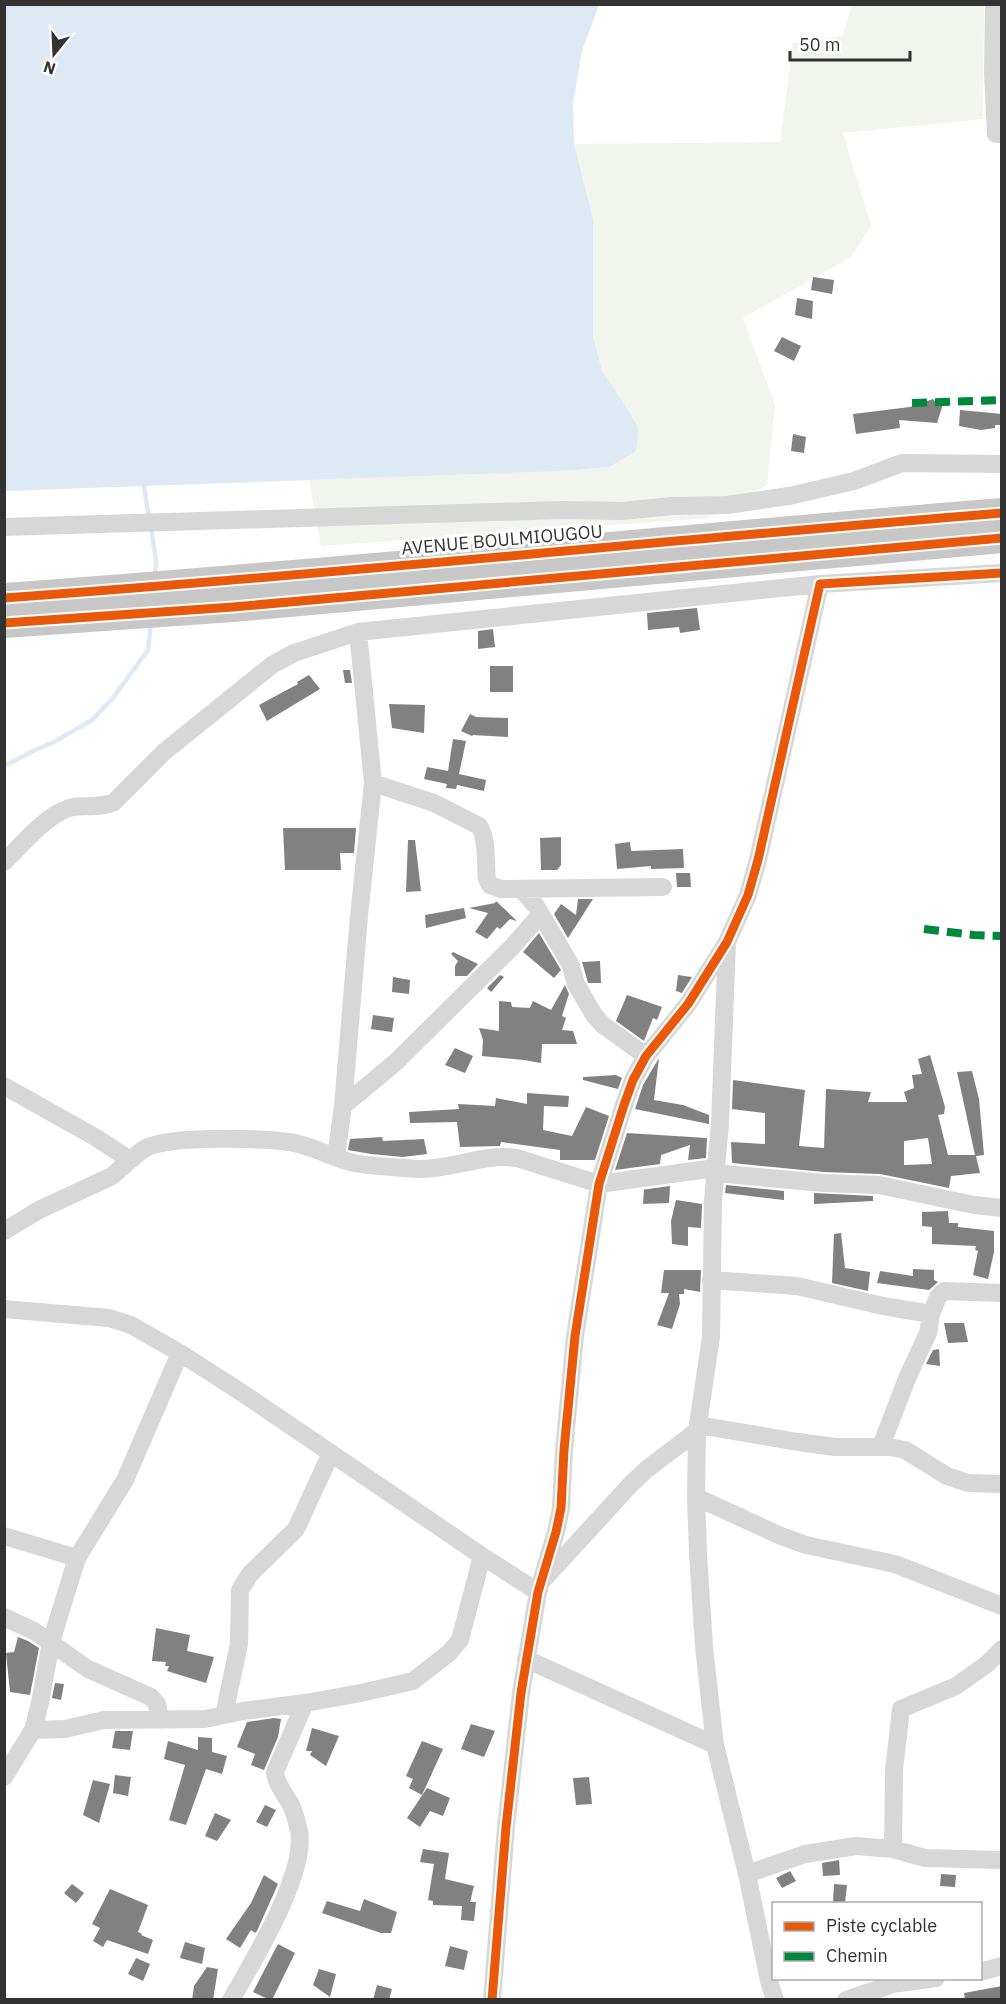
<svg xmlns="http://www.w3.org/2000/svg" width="1006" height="2004" font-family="'IBM Plex Sans',sans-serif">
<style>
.green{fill:#f1f5ed}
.water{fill:#dde9f3}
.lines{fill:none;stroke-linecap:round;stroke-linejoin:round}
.stream{stroke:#dde9f3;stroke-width:4.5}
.building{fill:#818181;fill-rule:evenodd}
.minor{stroke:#d7d7d7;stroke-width:18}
.trunk{stroke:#c7c7c7;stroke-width:30}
.quiet{stroke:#00873e;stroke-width:8;stroke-dasharray:15 8;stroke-linecap:butt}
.cycleway-casing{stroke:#fff;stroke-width:13}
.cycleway{stroke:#e8590c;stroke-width:9}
.labels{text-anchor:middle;stroke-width:6;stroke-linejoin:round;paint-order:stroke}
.street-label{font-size:18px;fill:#333;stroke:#fff}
</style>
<rect width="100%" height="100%" fill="#fff"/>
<path class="green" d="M852 5H984L983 119 843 133 871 226 851 257 743 318 775 405 767 485 709 518 321 546 309 480 566 471 609 467 638 427 623 402 602 371 593 336V219L574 144 780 142 793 43 842 36Z"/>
<path class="water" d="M4 5H599L582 51 573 103 574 144 593 219V336L602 371 623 402 638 427 636 451 609 467 565 471 5 491Z"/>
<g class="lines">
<path class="stream" d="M143 480 149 519
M151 527 156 561 155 575
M4 766 33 751 54 742 92 720 113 698 148 650 151 623"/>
</g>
<path class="building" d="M813 277 834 280 832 294 811 290Z
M797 298 813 301 812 319 795 315Z
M782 337 801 346 794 361 774 351Z
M933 399 937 404H943L937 423 899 420 900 428 856 434 853 414 910 407Z
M960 410 1002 414V425H995V428L981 430 959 426Z
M793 434 806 437 804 453 791 451Z
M697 608 700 630 680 633 679 627 648 630 647 613Z
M493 629 495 647 478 649V631Z
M490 666H513V692H490Z
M343 670H350L352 683H345Z
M309 675 320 689 267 721 259 705 298 684 297 682Z
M389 704 425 705 424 733 392 728Z
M470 714 476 717 508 718V737L473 735 472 736 461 731Z
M453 739 466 741 459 774 486 780 484 791 457 785 456 789 446 788 447 784 424 779 427 767 448 771Z
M283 828H356L354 853H340L341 870H285Z
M561 837V865L557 870H541L540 838Z
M408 840H415L421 891 406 892Z
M630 842 631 851 683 849 684 868 651 869V866L617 869 615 844Z
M676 873H690L691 887H677Z
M578 899H593L568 938 554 914 561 904 576 915Z
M496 901 517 921 510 919 500 929 497 927 487 939 475 932 488 913 469 908 495 903Z
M464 908 466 918 426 928 425 915Z
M539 933 561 970 554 978 523 952Z
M453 952 478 964 467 976H455V966L458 961 451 954Z
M600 961 601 983H588L582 962Z
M500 975 504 977 491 992 487 988Z
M678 975 692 977 682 993 676 991Z
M393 977 410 980 409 994 392 992Z
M565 985 569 994 562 1016 566 1018 562 1030 573 1031 577 1044H542L541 1063 524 1060 482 1056 483 1040 479 1028 499 1031V1001L511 1002 512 1007 530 1008 533 1001 551 1010Z
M627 995 662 1007 657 1020 653 1018 644 1041 616 1021Z
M373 1015 394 1018 392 1032 371 1029Z
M455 1048 473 1056 465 1073 445 1065Z
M930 1055 945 1107 944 1114 938 1115 948 1155H975L957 1072 972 1071 979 1099 984 1155 976 1156 980 1173 951 1176 949 1188 880 1174 824 1172 732 1163 731 1142 765 1144V1113L732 1109 733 1080 805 1090 799 1146 824 1148 826 1089 871 1092 868 1102H907L904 1092 914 1088 912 1075 922 1074 918 1059ZM928 1138 932 1164 904 1165V1141Z
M659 1058 654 1100 683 1105 709 1115V1124L635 1109 643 1085Z
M616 1075 622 1078 618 1089 583 1080V1077Z
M527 1093 569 1096 568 1107 544 1106 543 1130 572 1136 586 1107 609 1116 595 1160H560V1150L501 1142 500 1146 460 1147 457 1122 410 1123 409 1112 459 1109 458 1104 495 1106 496 1098 527 1104Z
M627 1133 707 1138 706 1158 688 1160 690 1145 661 1155 660 1164 615 1170Z
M382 1137 383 1141 424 1139 427 1154 403 1157 371 1154 348 1150 350 1139Z
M726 1185 784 1191V1200L725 1193Z
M670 1186 669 1203 643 1204 644 1190H641Z
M814 1193 873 1196V1201L814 1204Z
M676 1200 702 1204 701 1228 688 1227V1246L672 1244 671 1221Z
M948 1211 949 1223H958V1227L994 1231V1252L988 1279 973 1275 978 1251 975 1250 976 1246 932 1244V1227L922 1226V1212Z
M841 1233 845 1268 870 1272 868 1291 832 1283 834 1234Z
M913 1269 934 1270V1280L938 1282 929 1290 877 1283 880 1271 913 1276Z
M664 1270H701L700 1292 684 1289V1294H679L680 1304 672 1329 657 1325 669 1293H661Z
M944 1323H964L968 1342 948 1343Z
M939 1349 940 1366 926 1364 933 1350Z
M156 1628 190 1635 187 1651 214 1657 206 1683 167 1671 169 1666H165L166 1662 152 1661Z
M18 1637 28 1641 39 1648 30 1695 10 1692 6 1653 14 1652Z
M55 1683 64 1684 61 1700 52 1698Z
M274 1718 281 1719 278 1737 264 1770 251 1765 255 1754 237 1747 247 1722Z
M471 1724 495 1731 484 1757 461 1749Z
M312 1728 339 1736 326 1766 310 1755 312 1751H306Z
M115 1731H133L130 1750 112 1748Z
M198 1737 212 1738V1752L227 1756 222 1774 206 1769 186 1825 169 1820 185 1765 164 1759 168 1741 198 1750Z
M422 1741 443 1749 422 1795 409 1788 413 1779 406 1776Z
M115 1775 131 1777 128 1796 113 1793Z
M589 1777 592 1804 576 1805 573 1778Z
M93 1780 110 1784 99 1823 83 1815Z
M427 1788 450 1798 443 1816 430 1811 420 1827 407 1818Z
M265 1805 276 1810 267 1827 256 1822Z
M215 1813 231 1820 217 1841 205 1836Z
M423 1849 449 1853 445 1879 474 1886 470 1902H476L474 1921 461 1920 462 1906 433 1905V1901L428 1900 434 1864 420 1862Z
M839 1860 840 1875 823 1876 822 1863Z
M790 1871 796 1881 782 1888 776 1878Z
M941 1874 956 1875 955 1887 940 1886Z
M264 1875 278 1884 257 1931 255 1933 251 1930 240 1948 226 1939 251 1903Z
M72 1884 84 1893 76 1903 64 1893Z
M834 1884 847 1885 845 1903 833 1902Z
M110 1889 148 1905 138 1932 142 1934 141 1935 153 1940 148 1954 107 1940 103 1947 93 1941 100 1928 92 1924Z
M364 1899 397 1912 391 1933H381L322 1913 327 1901 360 1911Z
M185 1942 205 1948 202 1964 180 1958Z
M278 1944 295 1953 272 2000H270L253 1992Z
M450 1946 468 1951 464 1970 445 1966Z
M136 1958 150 1964 143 1981 128 1974Z
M207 1967 218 1969 213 2000H192L194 1986Z
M319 1969 336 1974 330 1997 313 1985Z
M377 1985 392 1989 389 2000H373Z
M1002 1986V2000H965L964 1993Z"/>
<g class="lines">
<path class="minor" d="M994 4 993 73 996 134H1002
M4 527 562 510 622 511 672 506 727 505 789 496 854 481 902 463 1002 464
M373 783 434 803 479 826C488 839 485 864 487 879L490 885 501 889 663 887
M4 862C22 845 48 812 73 807 87 805 101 808 114 802L164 752 272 665 294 653 358 632 820 584
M521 889 536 906 566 957 571 966 576 984 594 1015 603 1025 646 1056
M727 943 720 1124 713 1200 711 1337 697 1431 696 1497 698 1553 704 1647 715 1745 747 1874 769 1981 775 2000
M4 1086 95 1137 130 1160C136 1156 141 1150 148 1147 173 1136 261 1138 289 1142 312 1145 332 1158 354 1163 375 1167 397 1167 418 1169 452 1170 483 1153 517 1158L599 1184 715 1168
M343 1106 396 1062 512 947 541 914
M336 1157 343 1106 359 916 373 783 358 632
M715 1173 823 1183 879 1185 974 1205 1002 1208
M4 1231 39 1210 112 1176 130 1160
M711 1280 797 1286 883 1306 931 1314
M4 1309 109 1318 131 1325 180 1353 247 1396 482 1556 538 1592
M698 1425 798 1442 835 1447H889L905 1450 947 1476 968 1483 1002 1484
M881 1446 908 1376 928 1333 931 1314 938 1297 944 1291 1002 1293
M696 1497 781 1536 806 1545 895 1564 1002 1606
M4 1536 77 1558
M543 1580 631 1484 647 1469 697 1431
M4 1617 34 1631 88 1669 151 1697 157 1704 160 1720
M526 1659 715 1745
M224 1715 239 1644 240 1590 250 1574 296 1529 331 1453
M33 1730 65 1729 104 1720 205 1719 243 1711 305 1703 361 1693 413 1681 449 1653 460 1640 482 1556
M4 1777 33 1730 40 1703 51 1642 77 1558 125 1480 180 1353
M893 1849 894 1770 901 1709 956 1686 987 1664 1002 1649
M747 1874 805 1854 856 1846 893 1849 925 1858 1002 1860
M980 1972 1002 1966
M231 2000C253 1961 307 1874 299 1831 297 1822 295 1813 291 1805 285 1794 276 1784 275 1772L305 1703
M492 2000 506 1827 521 1693 538 1592 556 1532 561 1508 564 1450 575 1336 599 1184 624 1105 633 1080 646 1056 688 1004 727 942 748 895 758 860 820 584 1002 573
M846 2000 893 1984 936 1978"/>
<path class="trunk" d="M4 598C337 574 669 540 1002 513
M4 623 233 607 1002 538"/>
<path class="quiet" d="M912 403 1002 400
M924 929 974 935 1002 936"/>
<defs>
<path id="cycleway" d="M4 598C337 574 669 540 1002 513
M4 623 233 607 1002 538
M492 2000 506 1827 521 1693 538 1592 556 1532 561 1508 564 1450 575 1336 599 1184 624 1105 633 1080 646 1056 688 1004 727 942 748 895 758 860 820 584 1002 573"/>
</defs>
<use href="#cycleway" class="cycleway-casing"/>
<use href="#cycleway" class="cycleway"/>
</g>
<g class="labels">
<g class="street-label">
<text transform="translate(502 540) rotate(-5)" y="6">AVENUE BOULMIOUGOU</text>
</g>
</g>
<rect width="1006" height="2004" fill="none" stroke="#333333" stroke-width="12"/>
<rect x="772" y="1902" width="210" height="78" fill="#ffffff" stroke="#adadad" stroke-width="1.5"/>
<rect x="784" y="1922" width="30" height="9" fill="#e8590c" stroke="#adadad" stroke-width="1.5"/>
<text x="826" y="1932" font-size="18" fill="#333333">Piste cyclable</text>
<rect x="784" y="1952" width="30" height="9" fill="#00873e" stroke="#adadad" stroke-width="1.5"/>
<text x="826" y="1962" font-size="18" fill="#333333">Chemin</text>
<g transform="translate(54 54) rotate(198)" stroke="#ffffff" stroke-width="4.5" paint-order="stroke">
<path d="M0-4.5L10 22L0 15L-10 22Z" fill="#333333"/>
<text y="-9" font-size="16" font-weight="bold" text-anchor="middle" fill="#333333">N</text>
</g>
<path d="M790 51v9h120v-9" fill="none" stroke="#333333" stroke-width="3"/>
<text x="799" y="51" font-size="18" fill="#333333" stroke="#ffffff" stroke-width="4.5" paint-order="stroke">50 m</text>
</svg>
